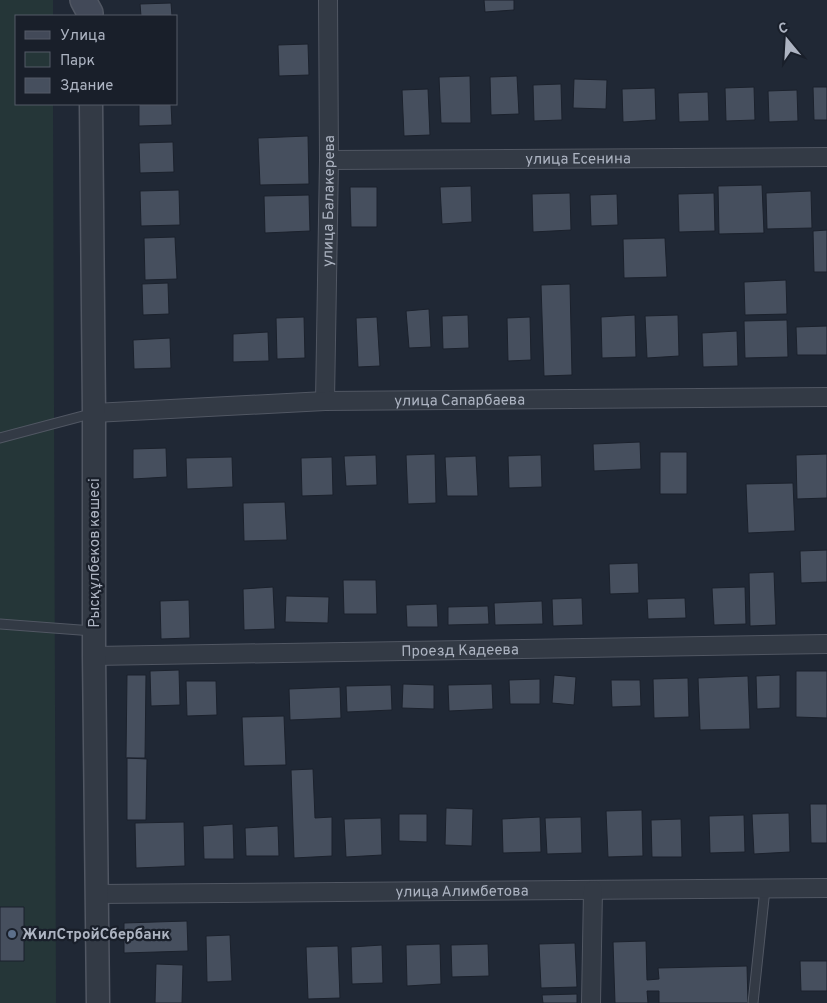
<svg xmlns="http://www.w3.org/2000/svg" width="827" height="1003" font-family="Overpass,sans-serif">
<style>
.green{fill:#253638}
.building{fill:#464f5e;stroke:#1b212c}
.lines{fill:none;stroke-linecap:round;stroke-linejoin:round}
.service-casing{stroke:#515763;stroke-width:11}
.minor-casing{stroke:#515763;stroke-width:20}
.tertiary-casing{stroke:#515763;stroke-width:25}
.secondary-casing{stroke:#515763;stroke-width:28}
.service{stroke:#333a45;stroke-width:9}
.minor{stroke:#333a45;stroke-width:18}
.tertiary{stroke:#333a45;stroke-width:22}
.secondary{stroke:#424958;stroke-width:25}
.service-dot{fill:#5c6f8a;stroke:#191f2a;stroke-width:2}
.labels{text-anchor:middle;stroke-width:4.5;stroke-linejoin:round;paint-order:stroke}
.street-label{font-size:15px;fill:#adb4c2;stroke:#191f2a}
.poi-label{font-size:15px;font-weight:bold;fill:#adb4c2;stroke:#191f2a;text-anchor:start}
</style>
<rect width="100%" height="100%" fill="#202835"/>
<path class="green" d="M0 0H53V16H16V104H53L56 1003H0Z"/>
<path class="building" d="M484 0H514V10L485 12Z
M171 3 172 16H141L140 4Z
M308 44 309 75 279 76 278 45Z
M470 76 471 123H441L439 77Z
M517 76 519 114 491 115 490 77Z
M574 79 607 80 606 109 573 108Z
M561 84 562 120 534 121 533 85Z
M754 87 755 120 726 121 725 88Z
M813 87H827V120H814Z
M655 88 656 120 623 122 622 89Z
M428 89 430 135 404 136 402 90Z
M797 90 798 121 769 122 768 91Z
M708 92 709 121 679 122 678 93Z
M139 104H171L172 125 139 126Z
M308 136 309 184 260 185 258 138Z
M173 142 174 172 140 173 139 143Z
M762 185 764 233 719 234 718 186Z
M471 186 472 222 442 224 440 187Z
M350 187H377V227H351Z
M179 190 180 225 141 226 140 191Z
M811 191 812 228 767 229 766 193Z
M570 193 571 230 533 232 532 194Z
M714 193 715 231 679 232 678 194Z
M617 194 618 225 591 226 590 195Z
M309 195 310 231 265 233 264 196Z
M827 230V272H814L813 231Z
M175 237 177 279 145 280 144 238Z
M665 238 667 277 624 278 623 239Z
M786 280 787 314 745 315 744 282Z
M168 283 169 314 143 315 142 284Z
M570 284 572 375 544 376 541 285Z
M429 309 431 347 409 348 406 311Z
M468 315 469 348 443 349 442 316Z
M635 315 636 357 602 358 601 317Z
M678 315 679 356 647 358 645 316Z
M304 317 305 358 277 359 276 318Z
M377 317 380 366 358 367 356 318Z
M530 317 531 360 508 361 507 318Z
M787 320 788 357 745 358 744 321Z
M827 326V355H797L796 327Z
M737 331 738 366 703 367 702 333Z
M268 332 269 361 233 362V334Z
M170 338 171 368 134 369 133 340Z
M640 442 641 469 594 471 593 444Z
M166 448 167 477 133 479V449Z
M660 452H687V494H660Z
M435 454 436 503 408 504 406 455Z
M827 454V498L797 499 796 455Z
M376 455 377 485 346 486 344 456Z
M541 455 542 487 509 488 508 456Z
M476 456 478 496H447L445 457Z
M232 457 233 487 187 489 186 458Z
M332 457 333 495 302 496 301 458Z
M793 483 795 531 748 533 746 484Z
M285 502 287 540 244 541 243 503Z
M827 550V582L801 583 800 551Z
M638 563 639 593 610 594 609 564Z
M774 572 776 625 750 626 749 573Z
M343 580H376L377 614H344Z
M273 587 275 629 244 630 243 589Z
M745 587 746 624 714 625 712 588Z
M286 596 329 597 328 623 285 622Z
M582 598 583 625 553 626 552 599Z
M685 598 686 618 648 619 647 599Z
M189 600 190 638 161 639 160 601Z
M542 601 543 624 495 625 494 603Z
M437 604 438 627H407L406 605Z
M488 606 489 624 448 625V607Z
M179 670 180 705 151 706 150 671Z
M796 671H827V718L796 717Z
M127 675H146L145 758H126Z
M554 675 576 677 574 705 552 703Z
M780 675V708L757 709 756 676Z
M748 676 750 729 700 730 698 678Z
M688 678 689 717 654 718 653 679Z
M540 679V704H510L509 680Z
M611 680H640L641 706 612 707Z
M186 681H216L217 715 187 716Z
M403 684 434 685V709L402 708Z
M492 684 493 709 449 711 448 685Z
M391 685 392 710 347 712 346 686Z
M340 687 341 718 290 720 289 689Z
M284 716 286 765 244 766 242 717Z
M127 758 147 759 146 820H127Z
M313 769 315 818 332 817V856L294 858 291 770Z
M810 804H827V843H811Z
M446 808 473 809 472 846 445 845Z
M642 810 643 856 608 857 606 811Z
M789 813 790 852 754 854 752 814Z
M399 814H427V842L399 841Z
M744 815 745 852 710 853 709 816Z
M540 817 541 852 503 853 502 819Z
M581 817 582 853 547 854 545 818Z
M381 818 382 855 346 857 344 819Z
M681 819 682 857H652L651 820Z
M184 822 185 866 136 868 135 823Z
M233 824 234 859H204L203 826Z
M278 826 279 856H246L245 828Z
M0 907H24V961H0Z
M187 921 188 951 124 953V923Z
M230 935 232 981 207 982 206 936Z
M646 941 647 980 659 979 658 968 747 966 748 1003H659V991H647L648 1003H615L613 942Z
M575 943 577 987 541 988 539 944Z
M440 944 441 984 407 986 406 945Z
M488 944 489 976 452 977 451 945Z
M382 945 383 983 352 984 351 947Z
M338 946 340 998 308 999 306 947Z
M800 961H827V991H801Z
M156 964 183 965 182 1003H155Z
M577 994V1003H543L542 995Z"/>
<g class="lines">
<defs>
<path id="service" d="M0 438 94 413
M0 624 93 631
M753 1003 765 889"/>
<g id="minor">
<path id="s1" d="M329 160 827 157"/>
<path id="s2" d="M325 401 329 160 328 0"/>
<path id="s3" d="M94 413 325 401 827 397"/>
<path id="s4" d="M94 656 827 644"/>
<path id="s5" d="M97 894 827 888"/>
<path d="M591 1003 593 890"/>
</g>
<path id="tertiary" d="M91 104 94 413V656L98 1003"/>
<path id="secondary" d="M83 0 90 13"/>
</defs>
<use href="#service" class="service-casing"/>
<use href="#minor" class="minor-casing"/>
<use href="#tertiary" class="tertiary-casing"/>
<use href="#secondary" class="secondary-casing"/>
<use href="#service" class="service"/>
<use href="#minor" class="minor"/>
<use href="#tertiary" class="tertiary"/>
<use href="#secondary" class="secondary"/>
</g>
<circle class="service-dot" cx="12" cy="934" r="5"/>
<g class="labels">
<g class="street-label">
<text dy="5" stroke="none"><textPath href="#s1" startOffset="249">улица Есенина</textPath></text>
<text dy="5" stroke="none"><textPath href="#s2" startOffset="200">улица Балакерева</textPath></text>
<text dy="5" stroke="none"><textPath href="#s3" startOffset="366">улица Сапарбаева</textPath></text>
<text transform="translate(94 553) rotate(-90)" y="5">Рысқұлбеков көшесі</text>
<text dy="5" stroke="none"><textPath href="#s4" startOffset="366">Проезд Кадеева</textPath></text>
<text dy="5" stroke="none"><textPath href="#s5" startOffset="365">улица Алимбетова</textPath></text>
</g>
<g class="poi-label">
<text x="22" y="939">ЖилСтройСбербанк</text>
</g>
</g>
<rect x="15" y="15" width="162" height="90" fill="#191f2a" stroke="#545b67"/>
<rect x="25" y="31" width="25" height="8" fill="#424958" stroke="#545b67"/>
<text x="60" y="40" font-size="15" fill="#adb4c2">Улица</text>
<rect x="25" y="52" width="25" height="15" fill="#253638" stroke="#545b67"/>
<text x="60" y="65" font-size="15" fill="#adb4c2">Парк</text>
<rect x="25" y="78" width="25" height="15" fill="#464f5e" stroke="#545b67"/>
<text x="60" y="90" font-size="15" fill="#adb4c2">Здание</text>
<g transform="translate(787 40) rotate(342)" stroke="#191f2a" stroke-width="4" paint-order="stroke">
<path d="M0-4L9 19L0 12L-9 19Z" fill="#adb4c2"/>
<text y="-8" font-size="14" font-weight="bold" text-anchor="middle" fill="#adb4c2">С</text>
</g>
</svg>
